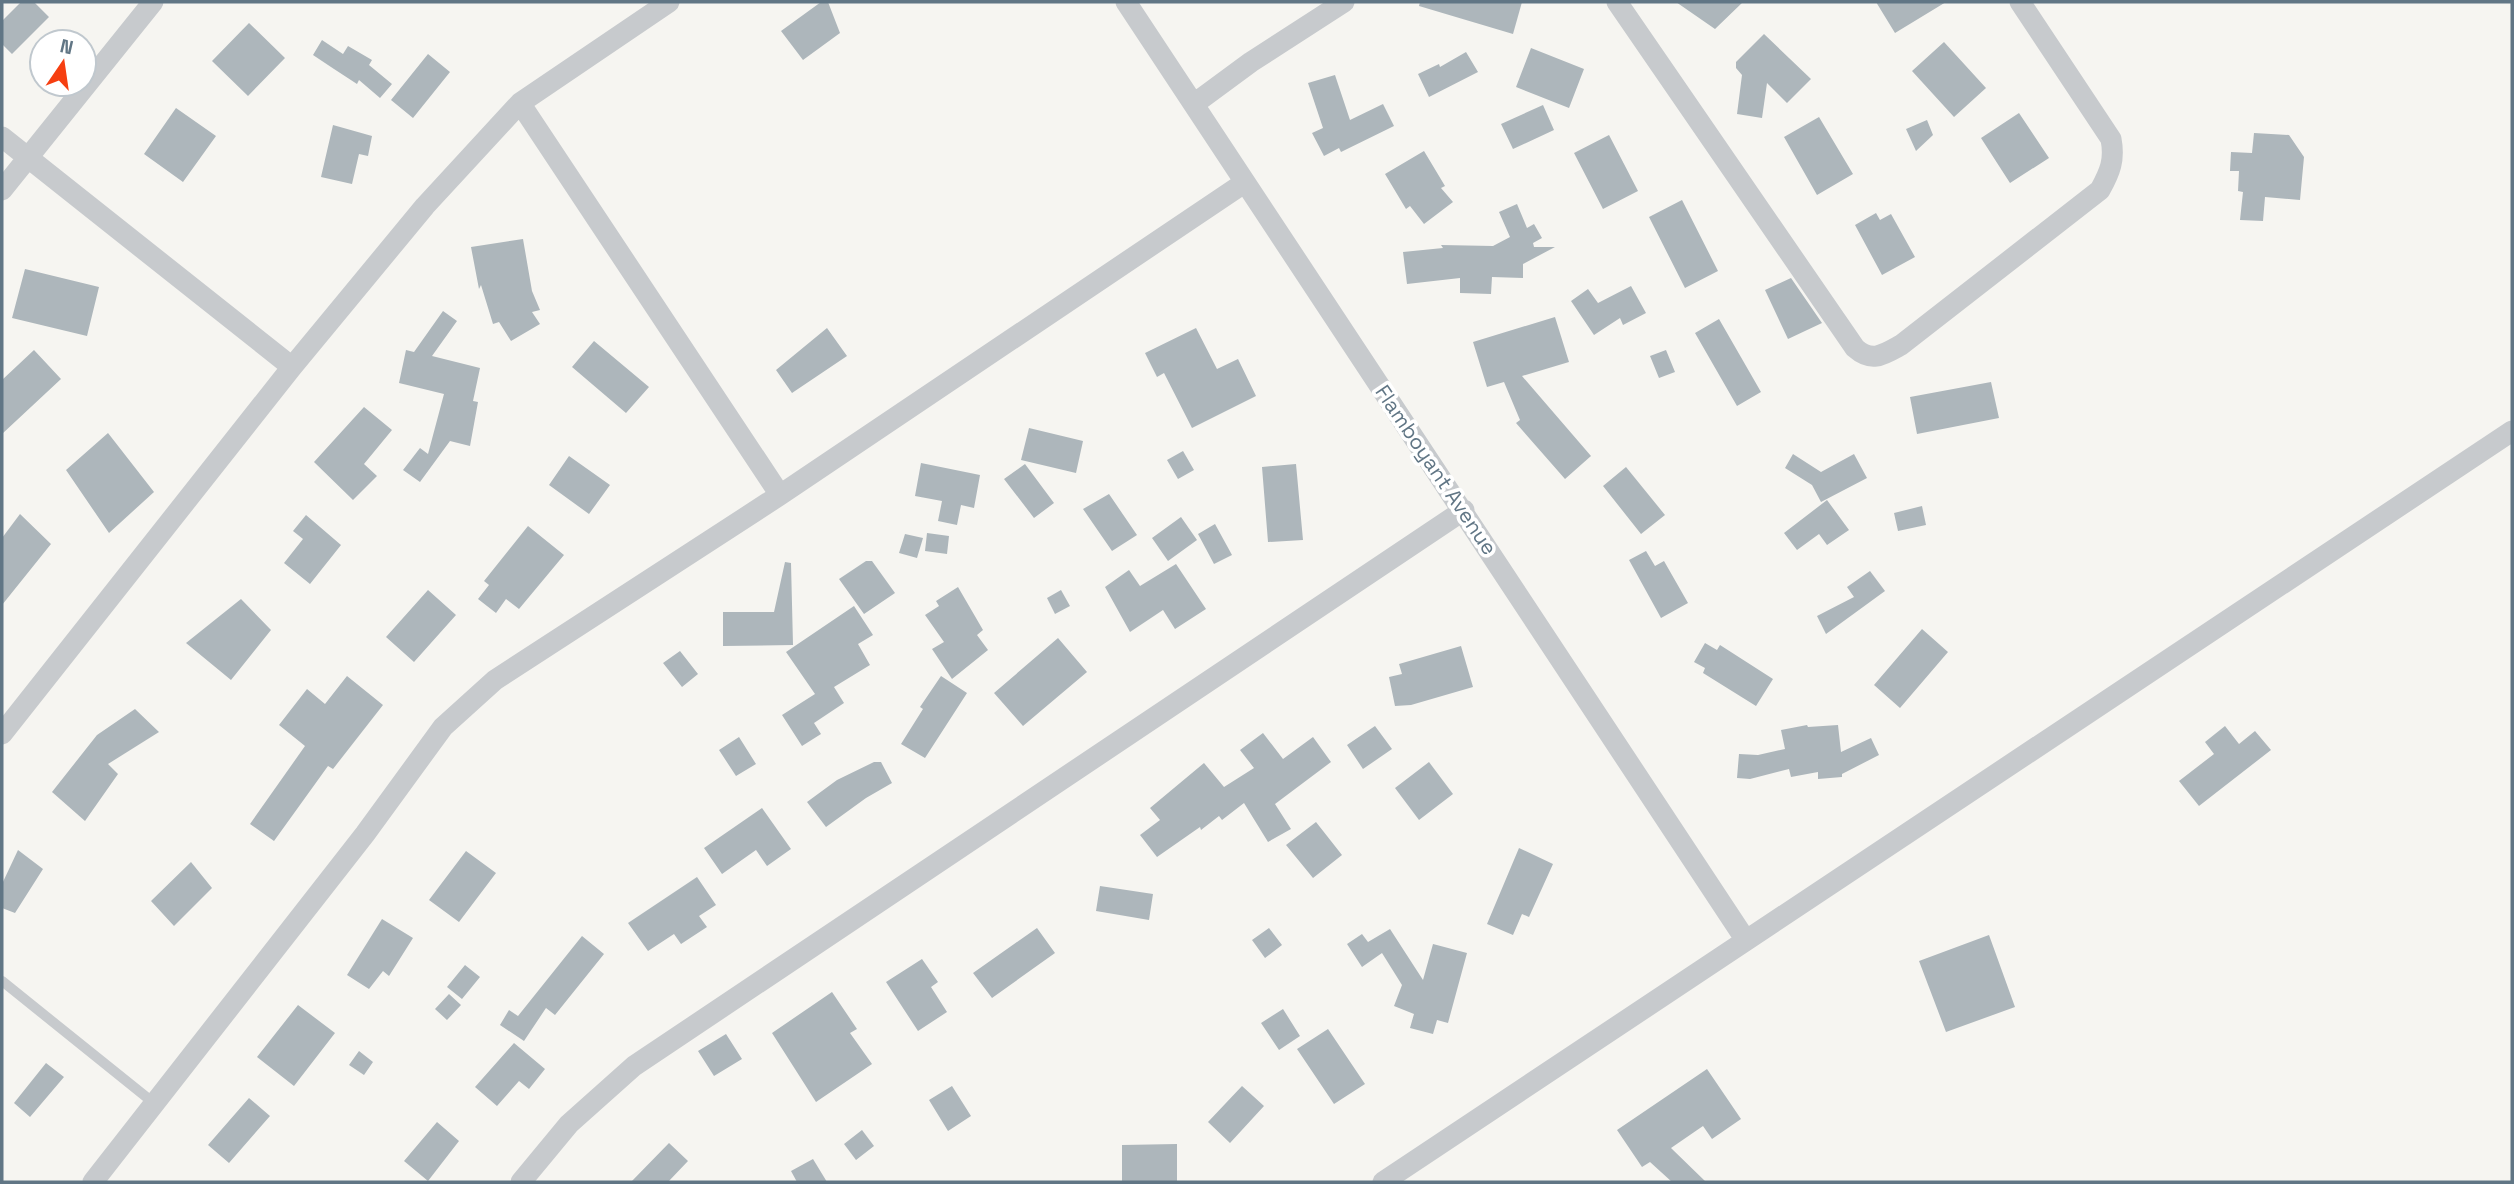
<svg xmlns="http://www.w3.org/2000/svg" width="2514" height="1184" font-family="'Space Grotesk',sans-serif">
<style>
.building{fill:#adb6bb}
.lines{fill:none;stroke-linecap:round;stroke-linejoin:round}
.lane{stroke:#c7cacd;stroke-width:10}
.street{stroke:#c7cacd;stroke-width:21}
.labels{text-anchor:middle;stroke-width:7;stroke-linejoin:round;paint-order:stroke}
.street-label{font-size:21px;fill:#617685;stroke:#fff}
</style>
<rect width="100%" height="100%" fill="#f6f5f1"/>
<path class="building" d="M21 2H34L49 17 12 54 2 44V21Z
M821 2H828L840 33 803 60 781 31Z
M1420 2H1522L1513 34 1419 6Z
M1676 2H1743L1715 29Z
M1876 2H1946L1895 33Z
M249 23 285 58 248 96 212 61Z
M1764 34 1811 79 1787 103 1767 83 1762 118 1737 114 1742 75 1736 68V62Z
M322 40 343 54 348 46 372 60 369 65 392 84 380 98 359 80 357 84 334 69 313 55Z
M1944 42 1986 88 1954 117 1912 71Z
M1531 48 1584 69 1569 108 1516 87Z
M1466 52 1478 72 1429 97 1418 74 1439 64 1440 67Z
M428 54 450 72 413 118 391 100Z
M1335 75 1350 120 1383 104 1394 126 1341 152 1339 148 1324 156 1312 133 1323 128 1308 83Z
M1543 105 1554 130 1513 149 1501 124Z
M176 108 216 136 183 182 144 154Z
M2019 113 2049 158 2010 183 1981 138Z
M1819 117 1853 174 1817 195 1784 137Z
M1927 120 1933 135 1916 151 1906 129Z
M333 125 372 136 368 156 359 154 352 184 321 177Z
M2254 133 2289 135 2304 157 2300 200 2265 197 2263 221 2240 220 2243 192 2238 191 2239 171H2230L2231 152 2252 153Z
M1609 135 1638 191 1603 209 1574 153Z
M1424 151 1445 186 1441 188 1453 202 1424 224 1410 206 1406 209 1385 174Z
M1682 200 1718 271 1685 288 1649 217Z
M1517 204 1527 228 1534 224 1542 238 1533 243 1534 247H1555L1523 264V278L1492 277 1491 294 1460 293V278L1407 284 1403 252 1443 248 1441 245 1493 246 1510 237 1499 212Z
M1876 213 1880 220 1891 214 1915 257 1882 275 1855 225Z
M523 239 532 291 540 310 532 312 540 324 511 341 499 322 493 324 481 285 479 289 471 247Z
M25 269 99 287 87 336 12 318Z
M1791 278 1822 323 1788 339 1765 290Z
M1631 286 1646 313 1623 325 1620 318 1594 335 1571 301 1588 289 1598 303Z
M443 311 457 321 432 356 480 368 473 401 478 402 470 446 450 441 420 482 403 470 420 448 428 454 444 394 399 383 406 350 414 352Z
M1555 317 1569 362 1522 376 1591 456 1565 479 1516 423 1520 420 1504 382 1487 387 1473 342Z
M1719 319 1761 392 1737 406 1695 333Z
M827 328 847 356 792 393 776 370Z
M1196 328 1217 369 1238 359 1256 396 1192 428 1164 373 1157 377 1145 353Z
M594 341 649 387 626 413 572 367Z
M34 350 61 379 2 434V380Z
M1666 350 1675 372 1659 378 1650 356Z
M1991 382 1999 418 1917 434 1910 397Z
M364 407 392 430 364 464 377 476 353 500 314 462Z
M1029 428 1083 441 1076 473 1021 460Z
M108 433 154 492 109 533 66 470Z
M1183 451 1194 470 1178 479 1167 460Z
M1793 454 1821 472 1854 454 1867 478 1821 502 1812 485 1785 468Z
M569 456 610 485 589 514 549 485Z
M921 463 980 475 974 508 961 505 957 525 938 521 942 501 915 496Z
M1025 464 1054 503 1034 518 1004 479Z
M1296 464 1303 540 1268 542 1262 467Z
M1626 467 1665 515 1641 534 1603 486Z
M1109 494 1137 535 1112 551 1083 509Z
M1827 500 1849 530 1827 545 1819 534 1797 550 1784 533Z
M1922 506 1926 525 1898 531 1894 513Z
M20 514 51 544 2 605V538Z
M306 515 341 545 310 584 284 563 303 539 293 531Z
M1181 517 1197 540 1168 561 1152 538Z
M1215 524 1232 555 1214 564 1198 534Z
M528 526 564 555 519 609 506 599 496 613 478 599 489 585 484 581Z
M927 533 949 536 947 554 925 551Z
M905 534 923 538 917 558 899 553Z
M1646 551 1655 566 1664 561 1688 603 1661 618 1629 560Z
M866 561H872L895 593 864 614 839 579Z
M785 562 791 563 793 645 723 646V612H774Z
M1176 564 1206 609 1175 629 1163 610 1130 632 1105 587 1129 570 1140 586Z
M1870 571 1885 591 1826 634 1817 616 1854 597 1847 587Z
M958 587 983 630 977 635 988 650 952 679 932 649 944 642 925 615 939 606 936 601Z
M428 590 456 615 414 662 386 637Z
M1061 590 1070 606 1055 614 1047 598Z
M241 599 271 630 231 680 186 643Z
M854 606 873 635 858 644 870 665 834 687 844 703 814 723 821 734 802 746 782 715 815 694 786 652Z
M1922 629 1948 652 1900 708 1874 685Z
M1058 638 1087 672 1023 726 994 693Z
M1705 643 1717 650 1720 645 1773 679 1756 706 1703 673 1705 668 1694 662Z
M1461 646 1473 687 1411 705 1395 706 1389 677 1402 674 1399 664Z
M680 651 698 674 682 687 663 663Z
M347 676 383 705 333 769 328 766 274 841 250 824 305 746 279 725 307 689 325 704Z
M941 676 967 693 925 758 901 744 923 709 920 707Z
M135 709 159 732 108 764 118 774 85 821 52 792 97 735Z
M1807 725 1808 727 1838 725 1841 752 1871 738 1879 755 1842 774V777L1818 779V772L1791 777 1789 769 1750 779 1737 778 1739 754 1758 755 1785 749 1781 730Z
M1375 726 1392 749 1363 769 1347 745Z
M2225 726 2239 744 2255 731 2271 750 2199 806 2179 781 2214 754 2205 742Z
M1263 733 1283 759 1313 737 1331 762 1275 804 1291 829 1268 842 1244 803 1222 820 1219 816 1201 830 1200 827 1157 857 1140 835 1160 820 1150 808 1204 763 1224 787 1254 768 1240 750Z
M739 737 756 764 736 776 719 750Z
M874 762H881L892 783 866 798 826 827 807 802 837 780Z
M1429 762 1453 794 1419 820 1395 788Z
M762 808 791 849 767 866 756 850 722 874 704 848Z
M1316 822 1342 855 1313 878 1286 845Z
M1519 848 1553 864 1529 917 1522 914 1513 935 1487 924Z
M18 850 43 869 15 913 2 908V884Z
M466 851 496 873 459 922 429 900Z
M191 862 212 888 174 926 151 901Z
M697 877 716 905 699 916 707 927 681 944 674 934 648 951 628 923Z
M1100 886 1153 894 1149 920 1096 911Z
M382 919 413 938 389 976 383 971 369 989 347 975Z
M1037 928 1055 953 992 998 973 973Z
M1269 928 1282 945 1265 958 1252 940Z
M1390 929 1423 980 1433 944 1467 953 1448 1023 1437 1020 1433 1034 1410 1028 1414 1014 1394 1006 1402 985 1382 953 1362 967 1347 944 1362 934 1368 942Z
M1989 935 2015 1007 1946 1032 1919 961Z
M582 936 604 954 555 1015 546 1008 524 1041 500 1025 509 1010 518 1016Z
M922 959 938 982 931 987 947 1012 918 1031 886 982Z
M465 965 480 977 462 999 447 987Z
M832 992 857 1029 850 1033 872 1064 816 1102 772 1033Z
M449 994 461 1005 447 1020 435 1009Z
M298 1005 335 1033 294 1086 257 1057Z
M1283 1009 1300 1036 1279 1050 1261 1023Z
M1328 1029 1365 1084 1334 1104 1297 1049Z
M726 1034 742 1059 714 1076 698 1051Z
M514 1043 545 1069 529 1089 519 1081 497 1106 475 1087Z
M359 1051 373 1062 364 1075 349 1065Z
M46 1063 64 1077 30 1117 14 1103Z
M1707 1069 1741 1119 1712 1139 1703 1126 1671 1148 1706 1182H1672L1650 1162 1642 1167 1617 1130Z
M952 1086 971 1116 948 1131 929 1100Z
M1242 1086 1264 1106 1230 1143 1208 1122Z
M249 1098 270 1116 229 1163 208 1145Z
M437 1122 459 1141 428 1181 404 1161Z
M862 1130 874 1146 856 1160 844 1144Z
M669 1143 688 1161 668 1182H631Z
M1177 1144V1182H1122V1145Z
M813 1159 827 1182H797L791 1171Z"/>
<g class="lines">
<path class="lane" d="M2 981 155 1104"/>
<path class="street" d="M1126 2 1745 939
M1617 2 1855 348C1872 363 1883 355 1901 345L2100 190C2110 172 2115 160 2111 139L2020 2
M520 103 780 495
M1194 104 1251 62 1344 2
M2 137 292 367
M2 190 153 2
M2 734 292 367 425 206 520 103 669 2
M93 1182 365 834 443 727 495 680 780 495 1244 183
M521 1182 569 1124 634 1066 1464 510
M1383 1182 2512 431"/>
</g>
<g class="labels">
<g class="street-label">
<text transform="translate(1436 470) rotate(56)" y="7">Flamboyant Avenue</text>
</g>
</g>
<rect width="2514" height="1184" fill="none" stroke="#617685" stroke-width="7"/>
<g transform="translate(63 63) rotate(13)"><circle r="33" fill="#ffffff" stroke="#c0c8ce" stroke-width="2"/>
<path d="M0-5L12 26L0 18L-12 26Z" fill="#f63f11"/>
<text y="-10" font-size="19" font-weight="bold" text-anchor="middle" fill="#617685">N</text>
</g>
</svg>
